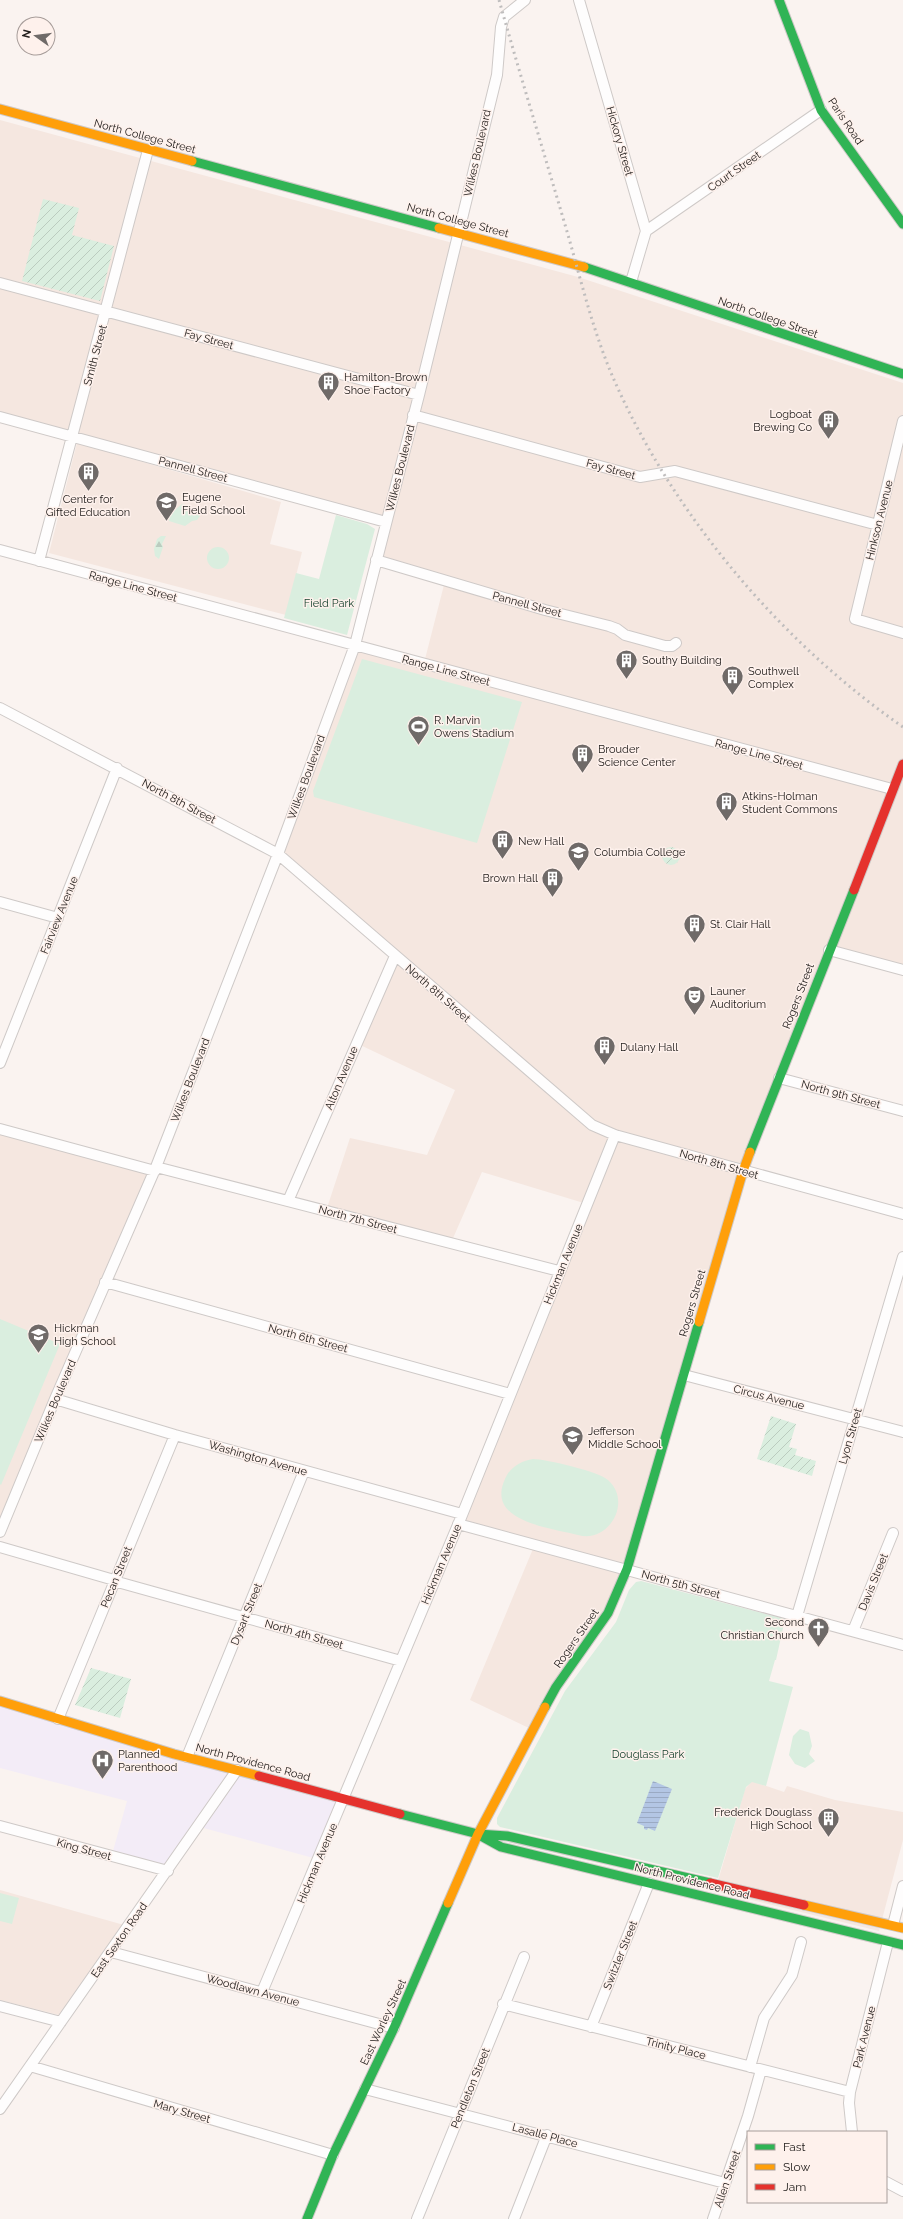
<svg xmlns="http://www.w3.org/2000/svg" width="903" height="2219" font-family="Raleway,sans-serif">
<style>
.commercial{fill:#f3ecf7}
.built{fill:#f5e7e0}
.forest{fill:url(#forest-firs)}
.park{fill:#daeedf}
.garden{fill:url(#garden-furrows)}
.water{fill:url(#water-rules)}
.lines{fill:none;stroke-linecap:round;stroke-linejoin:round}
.street-casing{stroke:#cec9c7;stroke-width:12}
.fast-casing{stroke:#cec9c7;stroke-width:11}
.slow-casing{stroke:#cec9c7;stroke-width:11}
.jam-casing{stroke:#cec9c7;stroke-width:11}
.street{stroke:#fefdfd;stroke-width:10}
.fast{stroke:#30b455;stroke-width:9}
.slow{stroke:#ff9f0a;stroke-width:9}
.jam{stroke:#e5322d;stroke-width:9}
.rail{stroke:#bfbdbd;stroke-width:3;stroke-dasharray:2 4;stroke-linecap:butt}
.labels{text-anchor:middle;stroke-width:3;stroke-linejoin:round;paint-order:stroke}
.street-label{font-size:11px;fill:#24201e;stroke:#fef1ec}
.poi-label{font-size:11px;fill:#24201e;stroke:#fef1ec;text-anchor:start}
.park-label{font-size:11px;fill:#103d28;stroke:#fef1ec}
</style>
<defs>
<pattern id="forest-firs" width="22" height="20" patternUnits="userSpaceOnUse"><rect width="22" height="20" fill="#daeedf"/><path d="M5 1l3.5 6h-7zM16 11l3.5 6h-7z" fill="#bbccbf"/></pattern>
<pattern id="garden-furrows" width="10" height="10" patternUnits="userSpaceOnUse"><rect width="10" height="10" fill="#daeedf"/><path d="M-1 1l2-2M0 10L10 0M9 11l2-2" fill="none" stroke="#bbccbf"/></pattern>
<pattern id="water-rules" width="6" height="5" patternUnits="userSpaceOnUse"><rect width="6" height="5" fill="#b3c6e4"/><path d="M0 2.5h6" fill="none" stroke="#9aaac3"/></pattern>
</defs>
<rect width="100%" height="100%" fill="#faf3f0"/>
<path class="commercial" d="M0 1700 344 1798 317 1859 200 1827 172 1867 113 1851 127 1801 0 1768Z"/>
<path class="built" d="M0 120 578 277 903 383V970L830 950 743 1171 627 1569 533 1730 470 1700 535 1544 457 1519 587 1204 482 1172 450 1245 326 1211 350 1138 427 1155 455 1090 356 1043 395 956 278 854 355 645 424 663 445 581 376 560 386 522 0 413Z
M77 443 281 502 270 544 302 552 286 615 49 553Z
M0 1131 153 1172 0 1536Z
M752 1781 784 1792 787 1786 835 1800 903 1812V1840L879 1931 715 1891 745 1789Z
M0 1890 124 1925 59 2015 0 2000Z"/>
<path class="forest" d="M161 536H166L162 544 163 547 159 559 155 556 154 549 157 539Z"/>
<path class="park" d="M182 504C190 506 195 509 200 516L197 520 192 521 185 526 169 521 170 514Z
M336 515 367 524 375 529 347 635 284 618 296 573 319 579Z
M207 558a11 11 0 1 1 22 0a11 11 0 1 1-22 0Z
M362 659 522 702 477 843 314 797 313 791Z
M0 1319 60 1344 1 1485 0 1484Z
M533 1459C546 1459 600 1472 608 1480 633 1502 608 1544 578 1535 552 1528 485 1522 505 1479 510 1467 521 1461 533 1459Z
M641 1581 785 1619 776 1660H775L769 1681 793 1687 766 1786 752 1782 746 1787 718 1878 500 1827 497 1824V1818L565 1691 616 1622 629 1590 636 1582Z
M800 1729 809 1732 812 1746 809 1754 815 1761 805 1768 795 1764 789 1755 793 1736Z
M0 1893 19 1898 12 1924 0 1921Z"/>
<path class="garden" d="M43 199 79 208 72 235 114 246 100 301 22 281Z
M662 856a9 9 0 1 1 18 0a9 9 0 1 1-18 0Z
M771 1416 796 1424 789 1447 797 1449 795 1455 816 1461 812 1476 757 1459Z
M91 1668 131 1679 120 1718 75 1705Z"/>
<path class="water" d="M653 1781 672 1789 655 1831 648 1828 647 1830 644 1829V1826L637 1823Z"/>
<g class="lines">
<defs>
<path id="street" d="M579 0 646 231 631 282
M646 231 821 110
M0 283 419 395
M413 415 640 477 675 471 878 525
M0 417 386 522
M903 421 855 619 903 633
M0 550 892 789
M376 560 545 610 609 626 617 629 625 635 665 646H672L676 643
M39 561 148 150
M0 708 278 854 592 1125 615 1135 903 1214
M0 902 58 918
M829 950 903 970
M0 1063 117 768
M779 1078 903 1111
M0 1129 155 1171
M156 1167 559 1271
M288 1201 395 956
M105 1282 510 1394
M684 1375 903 1432
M55 1399 175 1435 462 1514
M458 1524 903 1645
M0 1532 55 1399 156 1167 278 854 355 645 419 395 497 75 501 27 504 17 525 0
M0 1547 114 1580
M114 1581 401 1661
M797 1616 903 1257
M853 1631 893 1533
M58 1719 175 1435
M187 1757 304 1471
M0 1826 168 1871
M893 1925 903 1886
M111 1952 394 2028
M262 1992 460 1520 615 1135
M503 2004 850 2092
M0 2006 61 2022
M591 2027 649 1883
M30 2066 333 2155
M750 2067 764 2018 792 1975 801 1942
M365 2089 725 2183
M0 2109 237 1770
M852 2132 849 2103 850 2092 888 1942
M886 2182 903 2191
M417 2219 524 1957
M514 2219 547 2135
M713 2219 748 2116 761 2070"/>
<path id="fast" d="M779 0 821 110 903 224
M192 161 439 228
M584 267 903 374
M750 1152 854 890
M545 1707 556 1687 608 1613 627 1569 699 1322
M400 1814 478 1834 507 1836 710 1883
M481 1836 501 1847 903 1945
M307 2219 333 2155 394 2028 448 1903"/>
<path id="slow" d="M0 109 192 161
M439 228 584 267
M699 1322 743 1171 750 1152
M0 1701 174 1754 259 1776
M448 1903 478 1834 545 1707
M804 1905 903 1928"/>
<path id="jam" d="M854 890 903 764
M259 1776 400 1814
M710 1883 804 1905"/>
</defs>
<use href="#street" class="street-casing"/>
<use href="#fast" class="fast-casing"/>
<use href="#slow" class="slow-casing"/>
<use href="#jam" class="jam-casing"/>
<use href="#street" class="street"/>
<use href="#fast" class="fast"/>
<use href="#slow" class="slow"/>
<use href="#jam" class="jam"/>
<path class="rail" d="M499 0C521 78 545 156 568 235 582 284 594 335 615 382 675 517 782 643 903 727"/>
</g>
<defs>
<symbol id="building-pin" viewBox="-11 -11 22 30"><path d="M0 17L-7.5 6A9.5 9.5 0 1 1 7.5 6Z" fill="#6f6a68" stroke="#fef1ec"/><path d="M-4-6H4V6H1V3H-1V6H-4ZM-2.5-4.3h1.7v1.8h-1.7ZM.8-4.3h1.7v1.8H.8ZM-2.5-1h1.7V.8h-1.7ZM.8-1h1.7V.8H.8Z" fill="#fff"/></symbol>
<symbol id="school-pin" viewBox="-11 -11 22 30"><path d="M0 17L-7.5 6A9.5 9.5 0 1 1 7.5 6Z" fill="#6f6a68" stroke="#fef1ec"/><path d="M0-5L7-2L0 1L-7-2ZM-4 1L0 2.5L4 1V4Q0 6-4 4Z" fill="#fff"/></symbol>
<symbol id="stadium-pin" viewBox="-11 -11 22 30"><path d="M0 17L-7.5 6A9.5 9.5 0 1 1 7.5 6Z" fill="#6f6a68" stroke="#fef1ec"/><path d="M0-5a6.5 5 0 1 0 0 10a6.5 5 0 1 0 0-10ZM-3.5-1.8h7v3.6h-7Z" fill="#fff"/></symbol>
<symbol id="university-pin" viewBox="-11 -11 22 30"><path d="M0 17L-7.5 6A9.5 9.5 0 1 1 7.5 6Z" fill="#6f6a68" stroke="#fef1ec"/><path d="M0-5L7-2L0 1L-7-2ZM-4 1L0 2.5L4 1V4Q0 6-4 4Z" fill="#fff"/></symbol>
<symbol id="theatre-pin" viewBox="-11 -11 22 30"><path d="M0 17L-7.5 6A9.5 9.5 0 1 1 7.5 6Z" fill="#6f6a68" stroke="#fef1ec"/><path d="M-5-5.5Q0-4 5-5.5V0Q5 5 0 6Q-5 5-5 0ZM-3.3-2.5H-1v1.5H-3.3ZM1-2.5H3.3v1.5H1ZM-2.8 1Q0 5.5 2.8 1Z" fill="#fff"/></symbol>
<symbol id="church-pin" viewBox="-11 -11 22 30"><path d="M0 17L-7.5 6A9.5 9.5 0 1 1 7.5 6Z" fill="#6f6a68" stroke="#fef1ec"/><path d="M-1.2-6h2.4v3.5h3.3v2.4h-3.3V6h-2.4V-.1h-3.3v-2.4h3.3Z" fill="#fff"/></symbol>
<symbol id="hospital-pin" viewBox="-11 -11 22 30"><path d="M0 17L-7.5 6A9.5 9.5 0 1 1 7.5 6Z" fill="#6f6a68" stroke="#fef1ec"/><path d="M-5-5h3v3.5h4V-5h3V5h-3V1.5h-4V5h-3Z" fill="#fff"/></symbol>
</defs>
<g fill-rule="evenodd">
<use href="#building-pin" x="316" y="370" width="25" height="34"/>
<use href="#building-pin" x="816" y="408" width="25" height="34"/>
<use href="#building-pin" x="76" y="460" width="25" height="34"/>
<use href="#school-pin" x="154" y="490" width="25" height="34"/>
<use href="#building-pin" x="614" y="648" width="25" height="34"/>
<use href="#building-pin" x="720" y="664" width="25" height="34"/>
<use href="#stadium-pin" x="406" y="714" width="25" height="34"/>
<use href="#building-pin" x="570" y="742" width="25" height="34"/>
<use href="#building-pin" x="714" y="790" width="25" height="34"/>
<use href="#building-pin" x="490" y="828" width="25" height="34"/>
<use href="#university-pin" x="566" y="840" width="25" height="34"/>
<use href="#building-pin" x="540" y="866" width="25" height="34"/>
<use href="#building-pin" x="682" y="912" width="25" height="34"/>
<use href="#theatre-pin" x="682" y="984" width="25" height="34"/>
<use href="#building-pin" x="592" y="1034" width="25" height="34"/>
<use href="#school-pin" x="26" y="1322" width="25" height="34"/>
<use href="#school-pin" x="560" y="1424" width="25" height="34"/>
<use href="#church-pin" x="806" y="1616" width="25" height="34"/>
<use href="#hospital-pin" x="90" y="1748" width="25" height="34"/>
<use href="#building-pin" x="816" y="1806" width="25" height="34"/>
</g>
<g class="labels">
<g class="street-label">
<text transform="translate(846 121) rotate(56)" y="4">Paris Road</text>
<text transform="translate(145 136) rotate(15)" y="4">North College Street</text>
<text transform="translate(620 141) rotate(74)" y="4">Hickory Street</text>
<text transform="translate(477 153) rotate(-77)" y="4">Wilkes Boulevard</text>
<text transform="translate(734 171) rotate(-35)" y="4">Court Street</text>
<text transform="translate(458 220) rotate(15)" y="4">North College Street</text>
<text transform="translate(768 317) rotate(19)" y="4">North College Street</text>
<text transform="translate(209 339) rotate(15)" y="4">Fay Street</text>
<text transform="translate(95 355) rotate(-75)" y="4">Smith Street</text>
<text transform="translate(400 468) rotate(-76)" y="4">Wilkes Boulevard</text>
<text transform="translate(193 469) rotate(15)" y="4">Pannell Street</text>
<text transform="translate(611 469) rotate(15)" y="4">Fay Street</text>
<text transform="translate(879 520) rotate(-76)" y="4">Hinkson Avenue</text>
<text transform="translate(133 586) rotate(15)" y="4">Range Line Street</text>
<text transform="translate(527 604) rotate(15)" y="4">Pannell Street</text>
<text transform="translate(446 670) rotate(15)" y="4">Range Line Street</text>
<text transform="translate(759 754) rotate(15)" y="4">Range Line Street</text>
<text transform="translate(306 777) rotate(-70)" y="4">Wilkes Boulevard</text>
<text transform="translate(179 801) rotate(28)" y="4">North 8th Street</text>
<text transform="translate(59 915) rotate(-68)" y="4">Fairview Avenue</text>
<text transform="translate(438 993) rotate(41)" y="4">North 8th Street</text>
<text transform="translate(798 996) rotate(-69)" y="4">Rogers Street</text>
<text transform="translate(341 1078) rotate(-67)" y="4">Alton Avenue</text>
<text transform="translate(190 1080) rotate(-69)" y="4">Wilkes Boulevard</text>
<text transform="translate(841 1094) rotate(15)" y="4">North 9th Street</text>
<text transform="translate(719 1164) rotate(16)" y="4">North 8th Street</text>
<text transform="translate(358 1219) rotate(15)" y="4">North 7th Street</text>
<text transform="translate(563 1264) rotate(-68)" y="4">Hickman Avenue</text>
<text transform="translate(692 1303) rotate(-74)" y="4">Rogers Street</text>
<text transform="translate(308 1338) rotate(15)" y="4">North 6th Street</text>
<text transform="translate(769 1397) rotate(14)" y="4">Circus Avenue</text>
<text transform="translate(55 1401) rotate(-67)" y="4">Wilkes Boulevard</text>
<text transform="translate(850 1436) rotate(-74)" y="4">Lyon Street</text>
<text transform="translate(258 1458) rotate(16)" y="4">Washington Avenue</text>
<text transform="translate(441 1564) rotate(-67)" y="4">Hickman Avenue</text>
<text transform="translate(116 1577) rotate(-68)" y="4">Pecan Street</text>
<text transform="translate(873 1582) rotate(-68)" y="4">Davis Street</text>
<text transform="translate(681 1584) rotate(15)" y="4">North 5th Street</text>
<text transform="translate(246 1614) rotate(-68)" y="4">Dysart Street</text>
<text transform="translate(304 1634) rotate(16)" y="4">North 4th Street</text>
<text transform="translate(576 1638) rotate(-55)" y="4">Rogers Street</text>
<text transform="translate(253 1762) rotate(15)" y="4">North Providence Road</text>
<text transform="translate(84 1849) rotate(15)" y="4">King Street</text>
<text transform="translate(317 1863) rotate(-67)" y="4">Hickman Avenue</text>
<text transform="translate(692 1881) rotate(14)" y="4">North Providence Road</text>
<text transform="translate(119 1940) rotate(-55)" y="4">East Sexton Road</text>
<text transform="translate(620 1955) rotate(-68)" y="4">Switzler Street</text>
<text transform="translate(253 1990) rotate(15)" y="4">Woodlawn Avenue</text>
<text transform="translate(383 2022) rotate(-65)" y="4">East Worley Street</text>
<text transform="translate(864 2037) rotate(-76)" y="4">Park Avenue</text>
<text transform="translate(676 2048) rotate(14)" y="4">Trinity Place</text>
<text transform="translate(470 2088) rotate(-68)" y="4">Pendleton Street</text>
<text transform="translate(182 2111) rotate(16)" y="4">Mary Street</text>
<text transform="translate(545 2135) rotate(15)" y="4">Lasalle Place</text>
<text transform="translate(727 2179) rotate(-71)" y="4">Allen Street</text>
</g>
<g class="poi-label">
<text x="344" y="381">Hamilton-Brown<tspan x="344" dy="13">Shoe Factory</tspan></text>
<text x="812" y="418" text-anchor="end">Logboat<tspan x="812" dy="13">Brewing Co</tspan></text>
<text x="182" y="501">Eugene<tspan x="182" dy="13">Field School</tspan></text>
<text x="88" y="503" text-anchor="middle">Center for<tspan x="88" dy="13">Gifted Education</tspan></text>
<text x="642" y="664">Southy Building</text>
<text x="748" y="675">Southwell<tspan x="748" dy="13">Complex</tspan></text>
<text x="434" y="724">R. Marvin<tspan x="434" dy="13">Owens Stadium</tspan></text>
<text x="598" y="753">Brouder<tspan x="598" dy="13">Science Center</tspan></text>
<text x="742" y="800">Atkins-Holman<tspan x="742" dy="13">Student Commons</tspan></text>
<text x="518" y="845">New Hall</text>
<text x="594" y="856">Columbia College</text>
<text x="538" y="882" text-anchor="end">Brown Hall</text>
<text x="710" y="928">St. Clair Hall</text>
<text x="710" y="995">Launer<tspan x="710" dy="13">Auditorium</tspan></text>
<text x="620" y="1051">Dulany Hall</text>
<text x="54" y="1332">Hickman<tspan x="54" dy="13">High School</tspan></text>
<text x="588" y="1435">Jefferson<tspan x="588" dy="13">Middle School</tspan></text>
<text x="804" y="1626" text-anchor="end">Second<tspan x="804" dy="13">Christian Church</tspan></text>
<text x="118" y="1758">Planned<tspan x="118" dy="13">Parenthood</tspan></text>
<text x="812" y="1816" text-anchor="end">Frederick Douglass<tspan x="812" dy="13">High School</tspan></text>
</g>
<g class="park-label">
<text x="329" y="607">Field Park</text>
<text x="648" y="1758">Douglass Park</text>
</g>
</g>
<rect x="747" y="2131" width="140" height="72" fill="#fef1ec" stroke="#a79d9a"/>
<rect x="755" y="2144" width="20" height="6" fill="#30b455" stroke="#a79d9a"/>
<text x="783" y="2151" font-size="12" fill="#24201e">Fast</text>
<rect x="755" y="2164" width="20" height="6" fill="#ff9f0a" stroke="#a79d9a"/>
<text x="783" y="2171" font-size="12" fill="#24201e">Slow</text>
<rect x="755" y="2184" width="20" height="6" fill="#e5322d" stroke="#a79d9a"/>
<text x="783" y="2191" font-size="12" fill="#24201e">Jam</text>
<g transform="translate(36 36) rotate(284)"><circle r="19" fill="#fef1ec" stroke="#a79d9a"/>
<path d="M0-3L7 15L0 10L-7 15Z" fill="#6f6a68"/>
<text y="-6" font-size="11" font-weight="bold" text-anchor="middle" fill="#24201e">N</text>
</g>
</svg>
